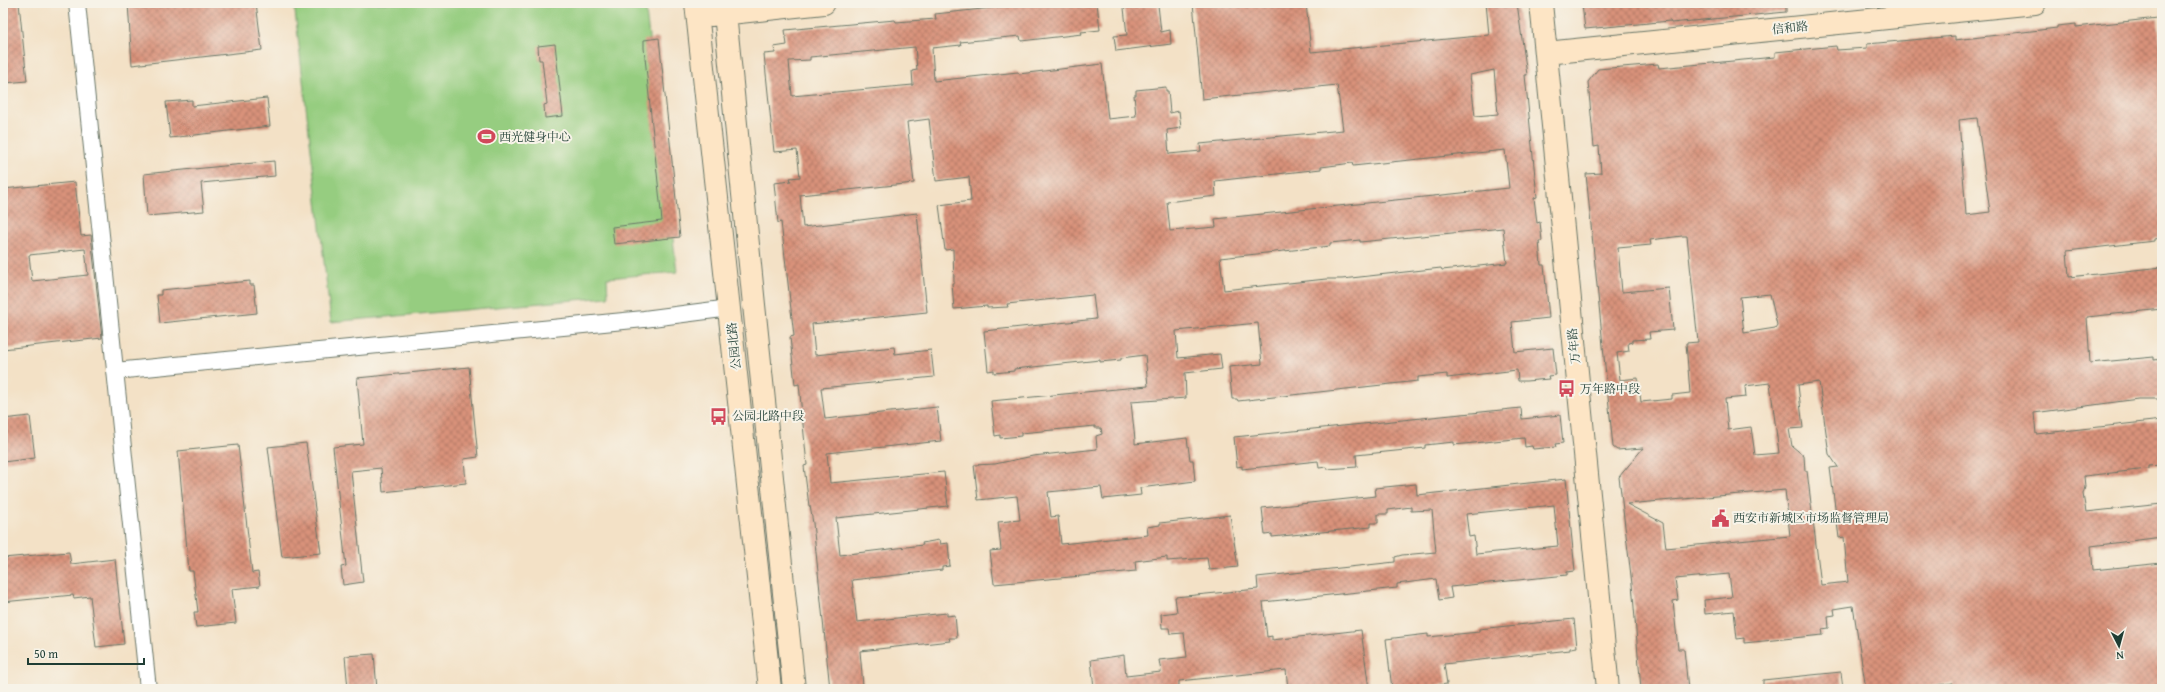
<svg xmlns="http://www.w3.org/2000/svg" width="2165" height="692" font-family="'Gentium Book Plus','Noto Serif SC',serif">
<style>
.pitch{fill:#96cd80;stroke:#5a855a}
.building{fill:url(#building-cross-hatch);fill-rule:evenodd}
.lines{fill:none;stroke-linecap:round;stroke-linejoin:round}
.street-casing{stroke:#697667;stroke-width:18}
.secondary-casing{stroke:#697667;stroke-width:24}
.street{stroke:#fff;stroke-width:16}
.secondary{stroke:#fde5c5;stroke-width:22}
.labels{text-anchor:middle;stroke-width:4;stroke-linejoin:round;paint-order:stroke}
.street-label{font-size:12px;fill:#1f3d34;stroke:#f7f3e8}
.poi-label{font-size:12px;fill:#1f3d34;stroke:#f7f3e8;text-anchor:start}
</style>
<defs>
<pattern id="building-cross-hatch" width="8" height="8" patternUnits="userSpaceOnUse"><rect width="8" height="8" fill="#d9927a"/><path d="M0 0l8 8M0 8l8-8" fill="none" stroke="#af7865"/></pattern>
</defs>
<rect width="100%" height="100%" fill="#f7f3e8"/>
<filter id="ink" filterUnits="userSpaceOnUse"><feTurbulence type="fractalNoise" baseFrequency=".025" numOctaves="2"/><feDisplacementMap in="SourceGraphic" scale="8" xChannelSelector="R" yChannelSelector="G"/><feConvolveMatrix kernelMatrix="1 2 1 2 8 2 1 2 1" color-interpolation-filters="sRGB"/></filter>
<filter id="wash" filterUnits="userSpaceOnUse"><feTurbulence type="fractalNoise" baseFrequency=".012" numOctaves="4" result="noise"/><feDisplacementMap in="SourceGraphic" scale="16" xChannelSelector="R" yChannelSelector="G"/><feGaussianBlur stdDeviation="0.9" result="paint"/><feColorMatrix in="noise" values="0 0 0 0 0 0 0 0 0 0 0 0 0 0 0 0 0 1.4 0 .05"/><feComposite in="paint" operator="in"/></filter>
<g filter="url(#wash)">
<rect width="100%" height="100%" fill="#f3e1c6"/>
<path class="pitch" d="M294 3H645L677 272 607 278 608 297 331 322Z"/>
<g id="blocks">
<path class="building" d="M19 3 27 81 5 83 3 78V5Z
M128 3H256L262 50 132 65Z
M1039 3H1097L1100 30 1081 32 1082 34 1021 41 1020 36 960 42 961 45 932 48 934 81 1018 72 1019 74 1102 64 1108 119 1136 116 1134 95H1136V90L1166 87V91H1168L1170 113 1179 111 1181 128 1167 130 1169 154 1201 151 1200 144 1343 130 1337 85 1202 99 1193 3H1306L1311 52 1489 35 1486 3H1517L1527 75H1525L1537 197 1534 198 1537 223 1540 222 1542 241H1539L1541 265H1544L1549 318 1512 322 1515 352 1553 348 1556 375 1548 376 1549 379 1526 381H1518L1517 370 1447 378V374L1418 377V381L1238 401 1237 399H1232L1229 367 1262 364 1258 323 1176 331 1178 358 1220 354 1222 369 1185 373 1186 398 1131 402 1135 440V444L1187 438 1190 460H1193L1195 481 1140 488 1141 495 1103 499 1101 487 1048 492 1051 517 1058 516 1061 544 1148 535 1147 527 1160 525V523L1230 515 1238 567 1209 570 1207 558 1167 561V557L1135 561 1136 571 994 584 990 551 1001 550 998 522 1020 520 1017 496 978 500 974 465 995 464 1033 456 1097 449 1096 436 1102 434 1101 428H1095V426L1021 433V436L1000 438V435L995 436 991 401 1148 386 1145 355 1121 358V360L1100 362V360L1014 369V371L994 373V370L988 371 984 331 1096 319 1093 295 1007 304 1008 307 987 308V306L954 309 952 283H954L953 249 945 250 939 205 971 201 969 177 936 181 929 119 907 122 914 183 800 195 803 227 917 213 927 312 812 324 815 355 894 347 895 354 931 350 934 377 821 388 825 419 937 407 941 441 827 453 830 483 944 472 948 506 836 518 840 555 923 545 922 543 939 540 940 544 948 543 950 566 942 567V570L852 580 857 622 947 613V616L955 615 957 638H949L950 641 860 651 863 686 851 687V689H830L813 523 810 506H809L804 466 807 465 799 384 795 385 790 337 794 336 781 222 778 223 774 183 791 181 790 178 800 177 797 150 774 152 764 54 775 53 774 47 787 45 785 30 895 20 896 22 936 19 935 14ZM915 47 917 70 912 71 913 85 792 96 789 61 810 60V57ZM1494 70 1498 114 1475 116 1470 75ZM1505 150 1509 188 1215 219 1216 227 1170 231 1167 202 1216 196 1215 181 1321 169V167L1329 166 1352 163 1353 166ZM1503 228 1507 263 1442 270 1441 268 1342 279H1326L1224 290 1220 258 1330 246V243L1360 240V242Z
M1598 3H1786V12L1671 23 1670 21 1585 29 1582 5Z
M1158 5 1161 32 1170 30 1171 44 1116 51 1114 36 1127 35 1124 8Z
M2158 18 2162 69V238L2154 239V241L2067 251 2069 277 2162 267V309L2087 317 2090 363 2154 357V360L2162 359V399H2138L2034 413 2036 434 2162 420V465L2148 466V469L2084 476 2085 487 2083 494 2086 512 2162 504V537L2091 546 2093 570 2162 563V689H1953V683L1919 688 1866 689 1853 606 1834 609 1835 615 1828 616 1829 628 1822 629 1823 635 1744 643V638L1737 639 1734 611 1705 614 1704 600 1732 597 1729 574 1675 579 1678 600 1673 601 1678 649H1684L1688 689H1641L1632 584 1619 477 1643 448 1617 450 1613 447 1586 174 1601 173 1599 146 1594 147 1588 82 1598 69 1658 64 1659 68 1775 57V52L1836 46 1837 50 1867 48V44L1955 36V40L2057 28V26L2076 24V27ZM1977 118 1990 212 1966 215 1959 120ZM1682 236H1687L1698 342 1686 343 1690 393 1672 395V399L1641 402 1638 378 1620 380 1617 353 1629 351 1628 343 1632 342V340L1650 339 1649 332 1673 330 1669 288 1622 292 1618 248 1651 245 1650 240ZM1770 294 1777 325 1775 328 1744 333 1740 297ZM1819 382 1829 454 1838 467 1830 468 1839 538 1844 537 1848 582 1821 585 1807 471H1805L1804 456 1792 446 1789 429 1803 428 1798 385ZM1770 383 1779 453 1755 455 1751 427 1728 430 1725 399 1746 397 1745 386ZM1785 490 1790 536 1666 548 1663 523 1627 504Z
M659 38 680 237 614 244 612 227 662 221 644 48V40Z
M555 44 563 116 545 118 544 105 547 104 542 60H539L538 46Z
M267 98 270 126 170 138 166 102 192 100V106Z
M274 161 275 176 201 183 204 211 147 216 144 174Z
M75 182 81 236 91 235 102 338 3 349V189ZM85 249 88 275 32 281 29 255Z
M250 281V285H254L257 313 160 323 157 295H161V290Z
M469 367 478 457 464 459 466 483 383 492 381 468 351 471 363 582 343 585 341 567 346 566 333 447 363 444 357 378Z
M1521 408 1522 419 1560 415 1563 443 1555 444 1556 447 1533 449 1532 446 1525 447 1524 438 1454 445V442L1425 445V448L1356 455 1357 467 1327 469 1326 467 1319 468 1318 461 1242 469V466L1237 467 1234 437Z
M30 416 35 458 3 462V419Z
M306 443 321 553 282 557 268 447Z
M238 445 252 573 258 572 260 586 232 589 236 623 196 627 194 612H198L193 571H189L178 451Z
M1566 479 1575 571 1567 572V575L1450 587 1452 598 1439 600 1436 579 1397 584V588L1263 602 1267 637 1272 636V640L1361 630 1369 689H1288L1286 670 1179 681V689H1094L1091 660 1124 655 1126 676 1161 672 1159 660 1187 657 1184 633 1170 634 1169 628H1162L1161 614 1177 612 1175 597 1258 589 1257 577 1395 562V557L1402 555 1436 552 1432 510 1411 511V507L1388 510V514H1378V523H1371V527L1272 537V534L1265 535 1262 508 1376 496 1375 488 1416 484 1417 495ZM1554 505 1558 546 1476 554 1474 536 1469 537 1466 514Z
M69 552 71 564 115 559 124 644 96 647 90 596 74 598 73 595 3 602V558Z
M1574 619 1577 647 1570 648V650L1444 664 1447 684 1432 686V689H1392L1386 639 1428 634V637L1479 632V629Z
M374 654 377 689H348L345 656Z
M1841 672 1843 689H1763V680Z"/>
</g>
</g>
<g filter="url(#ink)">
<use href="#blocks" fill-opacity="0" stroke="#697667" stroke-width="1"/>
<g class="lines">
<defs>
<path id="street" d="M77 3 148 689
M115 371 644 319 730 308"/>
<path id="secondary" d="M696 3 770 689
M724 3 754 305 794 689
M1541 3 1608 689
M711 15 824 3
M1546 53 2035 3"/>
</defs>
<use href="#street" class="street-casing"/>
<use href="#secondary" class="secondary-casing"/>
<use href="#street" class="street"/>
<use href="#secondary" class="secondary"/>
</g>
</g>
<defs>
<symbol id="stadium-bare" viewBox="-9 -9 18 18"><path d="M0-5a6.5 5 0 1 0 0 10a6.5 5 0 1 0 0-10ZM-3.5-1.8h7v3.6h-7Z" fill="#d1495b" stroke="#f7f3e8" stroke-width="2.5" paint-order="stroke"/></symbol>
<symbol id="bus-bare" viewBox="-9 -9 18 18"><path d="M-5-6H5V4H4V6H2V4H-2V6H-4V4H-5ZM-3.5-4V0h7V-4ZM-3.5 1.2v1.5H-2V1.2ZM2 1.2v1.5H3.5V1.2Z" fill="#d1495b" stroke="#f7f3e8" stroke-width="2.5" paint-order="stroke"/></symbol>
<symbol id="civic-bare" viewBox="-9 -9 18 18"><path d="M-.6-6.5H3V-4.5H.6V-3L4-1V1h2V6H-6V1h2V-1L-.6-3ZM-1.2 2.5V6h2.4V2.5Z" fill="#d1495b" stroke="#f7f3e8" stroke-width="2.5" paint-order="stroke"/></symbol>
</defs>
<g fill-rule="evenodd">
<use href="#stadium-bare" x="474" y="124" width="25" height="25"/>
<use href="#bus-bare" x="1554" y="376" width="25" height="25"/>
<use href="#bus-bare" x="706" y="404" width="25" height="25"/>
<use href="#civic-bare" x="1708" y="506" width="25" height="25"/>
</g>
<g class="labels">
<g class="street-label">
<text transform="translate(1790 28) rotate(-6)" y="4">信和路</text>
<text transform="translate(734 346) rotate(-96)" y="4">公园北路</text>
<text transform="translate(1574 346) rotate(-96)" y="4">万年路</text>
</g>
<g class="poi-label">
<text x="499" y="141">西光健身中心</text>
<text x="1580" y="393">万年路中段</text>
<text x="732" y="420">公园北路中段</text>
<text x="1733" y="522">西安市新城区市场监督管理局</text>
</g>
</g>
<rect width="2165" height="692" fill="none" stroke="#f7f3e8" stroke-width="16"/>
<g transform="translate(2119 646) rotate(174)" stroke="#f7f3e8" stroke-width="3" paint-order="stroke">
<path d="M0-3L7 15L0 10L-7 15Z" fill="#1f3d34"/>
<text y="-6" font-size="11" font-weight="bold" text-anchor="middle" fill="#1f3d34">N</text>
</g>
<path d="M28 658v6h116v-6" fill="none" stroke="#1f3d34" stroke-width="2"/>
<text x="34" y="658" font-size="12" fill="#1f3d34" stroke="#f7f3e8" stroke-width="3" paint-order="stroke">50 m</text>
</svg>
